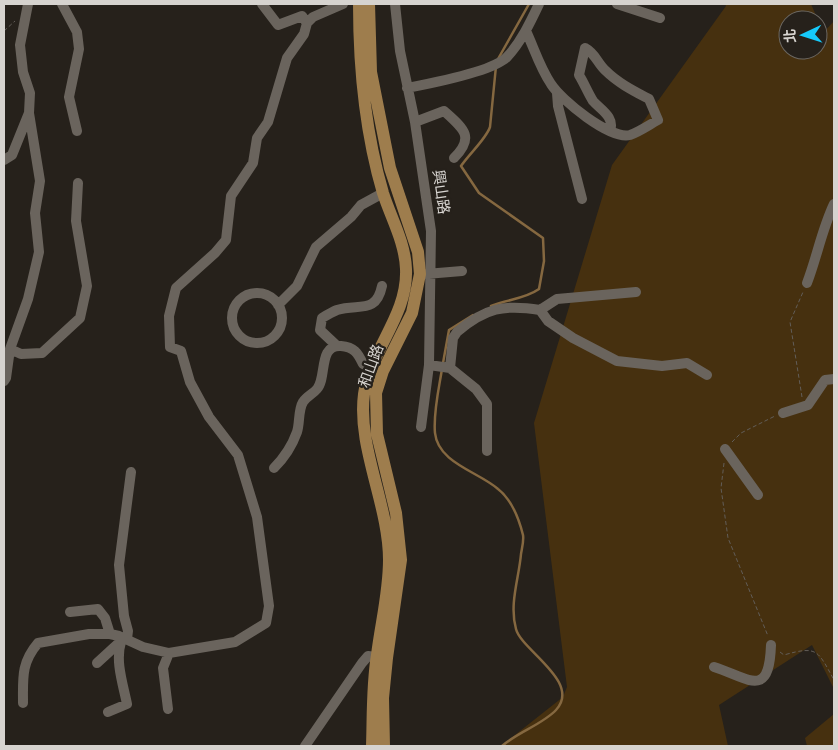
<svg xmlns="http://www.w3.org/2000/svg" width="838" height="750" font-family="'Nunito Sans','Noto Sans TC',sans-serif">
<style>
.green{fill:#46300f}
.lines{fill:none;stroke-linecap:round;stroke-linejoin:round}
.stream{stroke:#856840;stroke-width:2.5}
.path{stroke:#625d58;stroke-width:1;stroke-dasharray:4 2.5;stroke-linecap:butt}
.minor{stroke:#6a645d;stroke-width:10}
.major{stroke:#9e7d4d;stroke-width:12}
.labels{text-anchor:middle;stroke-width:4.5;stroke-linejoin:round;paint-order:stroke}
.street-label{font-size:15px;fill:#d6d3cf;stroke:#26211b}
</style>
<rect width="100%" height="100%" fill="#26211b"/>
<path class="green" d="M725 4H811L818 20H788V50H818V21L823 33 834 21V689L812 645 719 705 728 746H501L563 697 567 687 534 423 612 165 726 6Z
M834 714V746H807L805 738Z"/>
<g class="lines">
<path class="stream" d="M498 59 529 4
M491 306C508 299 525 299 539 289L544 261 543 238 479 193 461 166C469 154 486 139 490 127L496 66
M443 363 449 330 473 315
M442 369C439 388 433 413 435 433 438 463 479 472 498 489 511 499 519 519 523 535 524 541 522 548 521 554 519 578 509 604 516 629 521 650 582 682 556 710 543 724 518 732 502 746"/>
<path class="path" d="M4 31 15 21
M802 397 790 322 803 292
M732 442 741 433 775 416
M724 463 721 488 728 538 768 636
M780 652 784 655C818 645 818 651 834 680"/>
<path class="minor" d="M62 4 77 32 79 49 69 97 77 131
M262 4 278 25 302 16 307 23
M395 4 400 51 415 122 431 231 429 365 450 368
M617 4 660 18
M526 31C534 48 540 68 551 84 561 100 610 140 630 135 639 132 649 125 658 120L649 99C634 91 618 83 606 71 597 63 596 54 585 48L579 75C584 83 588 93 593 101 601 110 615 117 610 131
M407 88C428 84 493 72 507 57 521 42 530 23 539 4
M557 93 558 106 582 199
M415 122 444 111C464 129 475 137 454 158
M4 160 12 155 29 113 30 93 23 72 20 45 28 4
M426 274 462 271
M807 283C817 257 822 229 834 204
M232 318a25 25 0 1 1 50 0a25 25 0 1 1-50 0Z
M278 305 297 286 316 247 351 217 361 205 383 193
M540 310 557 299 636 292
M337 346 320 330 322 318C327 315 332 312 337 310 358 303 376 315 382 286
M10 349 21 354 42 353 80 318 87 286 76 221 78 183
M4 381 6 378 10 349 28 299 39 252 35 213 40 181 29 113
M783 413 808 405 825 380 834 379
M421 427 429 365
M725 449 758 495
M487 451V404L476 389 450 368 453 338 457 332C485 308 504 304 540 310L548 321 573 338 617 361 662 366 687 363 707 375
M274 468C284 458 292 446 297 432 300 423 298 410 303 402 307 396 313 394 317 389 327 378 318 344 341 346 354 347 358 353 363 364L372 366
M70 612 98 609 105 618 110 634
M97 663 121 641 127 639 128 631 124 616 119 565 131 472
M714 667C749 678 769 700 771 645
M23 703C23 678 21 663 38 643L89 634H110L119 636 143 647 169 653 235 642 266 623 269 606 257 517 238 455 209 417 190 382 181 351 170 347 169 316 176 288 215 253 226 240 231 196 253 163 257 138 268 122 287 58 304 34 307 23 313 17 343 4
M168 709 163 668 169 653
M108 712 127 704C123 684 115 661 121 642
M305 746 362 663 368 656 376 657"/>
<path class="major" d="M359 4C359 67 365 132 383 193 391 218 405 242 406 269 408 316 370 350 364 394 357 447 389 505 389 560 389 592 381 623 377 655 372 685 373 716 372 746
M369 4 371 72 390 168 418 252 420 274 412 313 383 371 376 393 377 434 396 513 401 560 387 658 383 698 384 746"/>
</g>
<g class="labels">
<g class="street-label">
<text transform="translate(441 192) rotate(82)" y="5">興山路</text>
<text transform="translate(371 366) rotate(-70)" y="5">和山路</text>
</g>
</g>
<rect width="838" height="750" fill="none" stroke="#d6d3cf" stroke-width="10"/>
<g transform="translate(803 35) rotate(266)"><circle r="24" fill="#26211b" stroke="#6c6863"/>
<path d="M0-4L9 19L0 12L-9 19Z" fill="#16cafb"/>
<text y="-8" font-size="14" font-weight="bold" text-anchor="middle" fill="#d6d3cf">北</text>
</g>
</svg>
